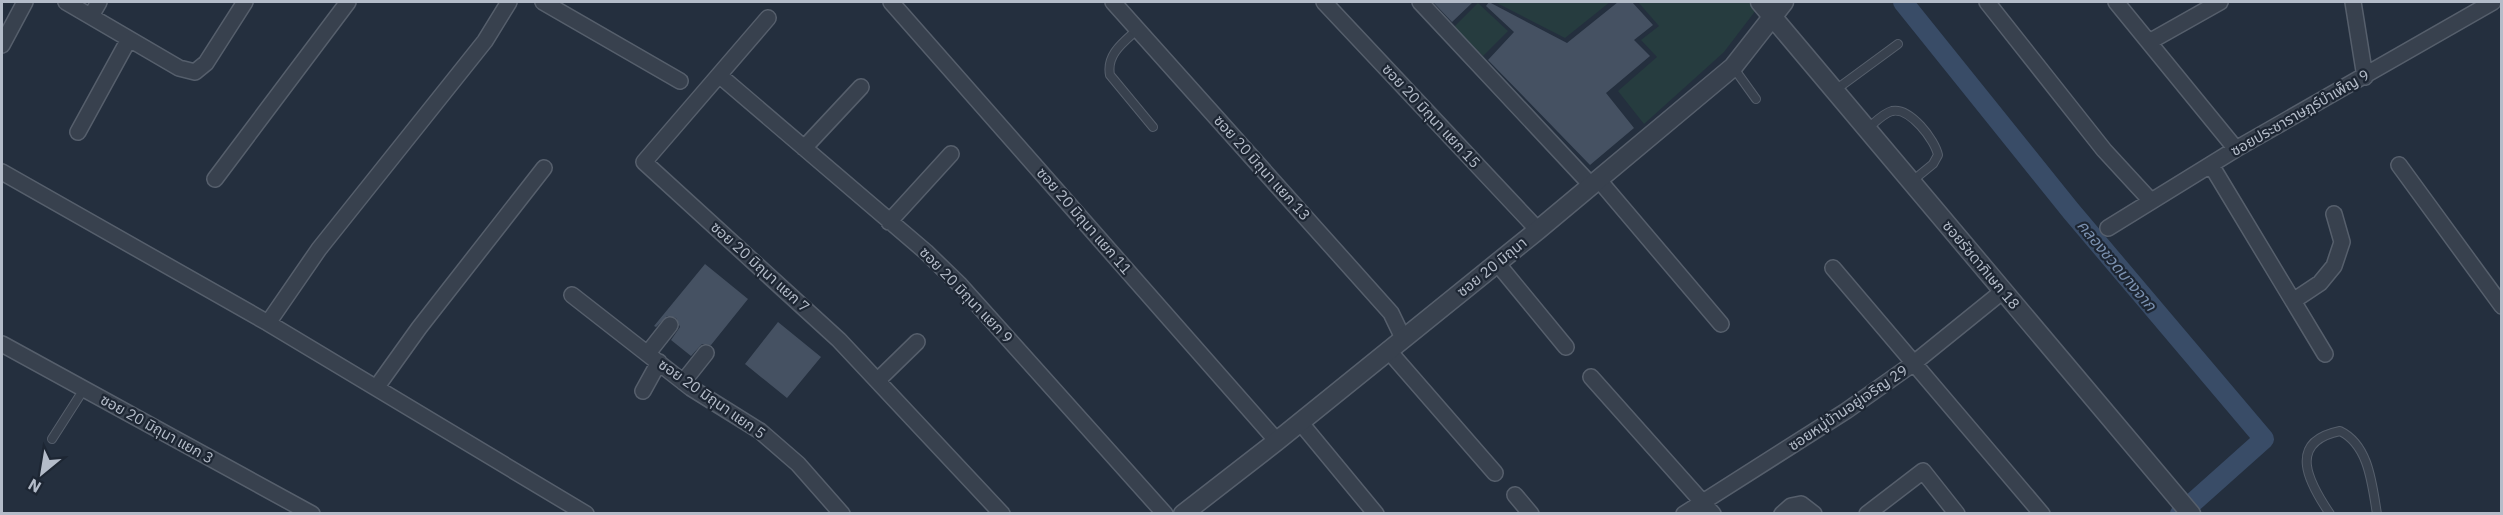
<svg xmlns="http://www.w3.org/2000/svg" width="2503" height="515" font-family="'IBM Plex Sans','Noto Sans Thai',sans-serif">
<style>
.green{fill:#263c3f}
.lines{fill:none;stroke-linecap:round;stroke-linejoin:round}
.canal{stroke:#394c67;stroke-width:20}
.building{fill:#455162}
.service-casing{stroke:#565f6c;stroke-width:10}
.minor-casing{stroke:#565f6c;stroke-width:18}
.tertiary-casing{stroke:#565f6c;stroke-width:21}
.service{stroke:#38414e;stroke-width:8}
.minor{stroke:#38414e;stroke-width:15}
.tertiary{stroke:#38414e;stroke-width:18}
.labels{text-anchor:middle;stroke-width:4.5;stroke-linejoin:round;paint-order:stroke}
.street-label{font-size:15px;fill:#b4bcc9;stroke:#1d2633}
.water-label{font-size:16px;font-style:italic;fill:#7c92b1;stroke:#1d2633}
</style>
<rect width="100%" height="100%" fill="#242f3e"/>
<path class="green" d="M1495 2H1610L1565 38Z
M1638 2H1749L1756 10 1724 52 1644 124 1618 91 1657 57 1641 40 1659 26Z
M1478 3 1508 31 1483 56 1454 27Z"/>
<g class="lines">
<path class="canal" d="M1903 2 2071 211 2264 439 2180 514"/>
</g>
<path class="building" d="M1433 2H1473L1452 22Z
M1489 2 1567 43 1618 2H1632L1653 25 1634 40 1650 56 1606 93 1634 128 1590 165 1488 60 1514 32 1486 6Z
M705 264 748 299 711 345 702 344 691 356 671 340 680 327 676 318 667 316 656 327 654 326Z
M778 322 821 357 787 398 745 364Z"/>
<g class="lines">
<defs>
<path id="service" d="M1138 29C1124 42 1106 54 1110 75L1153 127
M1733 67 1756 99
M1834 91 1898 44
M1868 128C1874 123 1884 113 1892 111 1910 107 1935 140 1938 155L1933 164 1911 182
M52 439 84 389
M2330 514C2309 483 2286 442 2340 431 2369 445 2372 484 2377 514"/>
<path id="minor" d="M66 2 179 68 195 72 206 63 245 2
M543 2 680 81
M891 2 1277 441
M1113 2 1391 313 1403 338
M1324 2 1538 230
M1420 2 1591 185
M1987 2 2104 150 2151 201
M2116 2 2236 149
M2353 2 2365 77
M91 16 99 2
M768 18 644 162 839 340 1002 514
M2149 42 2220 2
M2 45 25 2
M719 75 926 252 960 285 1165 514
M78 132 129 39
M804 148 861 87
M2211 165 2325 354
M2399 165 2502 306
M2 172 268 323 586 514
M215 179 348 2
M1598 179 1721 324
M889 222 951 154
M2108 228 2236 149 2493 2
M1497 263 1566 347
M1833 268 2042 514
M572 295 691 388 760 431 798 464 842 514
M2293 301 2320 283 2334 266 2342 242 2334 214
M268 323 319 249 485 41 509 2
M2 344 312 514
M1388 350 1495 473
M648 353 670 325
M1591 377 1713 514
M878 380 917 342
M683 382 706 353
M376 388 419 328 544 168
M643 391 659 362
M1300 422 1376 514
M1515 495 1531 514
M1684 514 1846 411 1914 363 2003 291
M1782 514 1791 506 1801 504 1814 514
M1867 514 1923 471 1957 514"/>
<path id="tertiary" d="M1760 2 2191 514
M1183 514 1277 441 1538 230 1733 67 1784 2"/>
</defs>
<use href="#service" class="service-casing"/>
<use href="#minor" class="minor-casing"/>
<use href="#tertiary" class="tertiary-casing"/>
<use href="#service" class="service"/>
<use href="#minor" class="minor"/>
<use href="#tertiary" class="tertiary"/>
</g>
<g class="labels">
<g class="street-label">
<text transform="translate(2300 113) rotate(-30)" y="5">ซอยประชาราษฎร์บำเพ็ญ 9</text>
<text transform="translate(1431 116) rotate(47)" y="5">ซอย 20 มิถุนา แยก 15</text>
<text transform="translate(1262 168) rotate(48)" y="5">ซอย 20 มิถุนา แยก 13</text>
<text transform="translate(1084 221) rotate(49)" y="5">ซอย 20 มิถุนา แยก 11</text>
<text transform="translate(1981 265) rotate(50)" y="5">ซอยรัชดาภิเษก 18</text>
<text transform="translate(760 267) rotate(42)" y="5">ซอย 20 มิถุนา แยก 7</text>
<text transform="translate(1492 267) rotate(-39)" y="5">ซอย 20 มิถุนา</text>
<text transform="translate(966 295) rotate(46)" y="5">ซอย 20 มิถุนา แยก 9</text>
<text transform="translate(712 399) rotate(35)" y="5">ซอย 20 มิถุนา แยก 5</text>
<text transform="translate(1848 408) rotate(-34)" y="5">ซอยหมู่บ้านอยู่เจริญ 29</text>
<text transform="translate(157 429) rotate(29)" y="5">ซอย 20 มิถุนา แยก 3</text>
</g>
<g class="water-label">
<text transform="translate(2117 265) rotate(50)" y="6">คลองชวดบางจาก</text>
</g>
</g>
<rect width="2503" height="515" fill="none" stroke="#b4bcc9" stroke-width="6"/>
<g transform="translate(42 473) rotate(210)" stroke="#1d2633" stroke-width="4.5" paint-order="stroke">
<path d="M0-4.5L10 22L0 15L-10 22Z" fill="#b4bcc9"/>
<text y="-9" font-size="16" font-weight="bold" text-anchor="middle" fill="#b4bcc9">N</text>
</g>
</svg>
